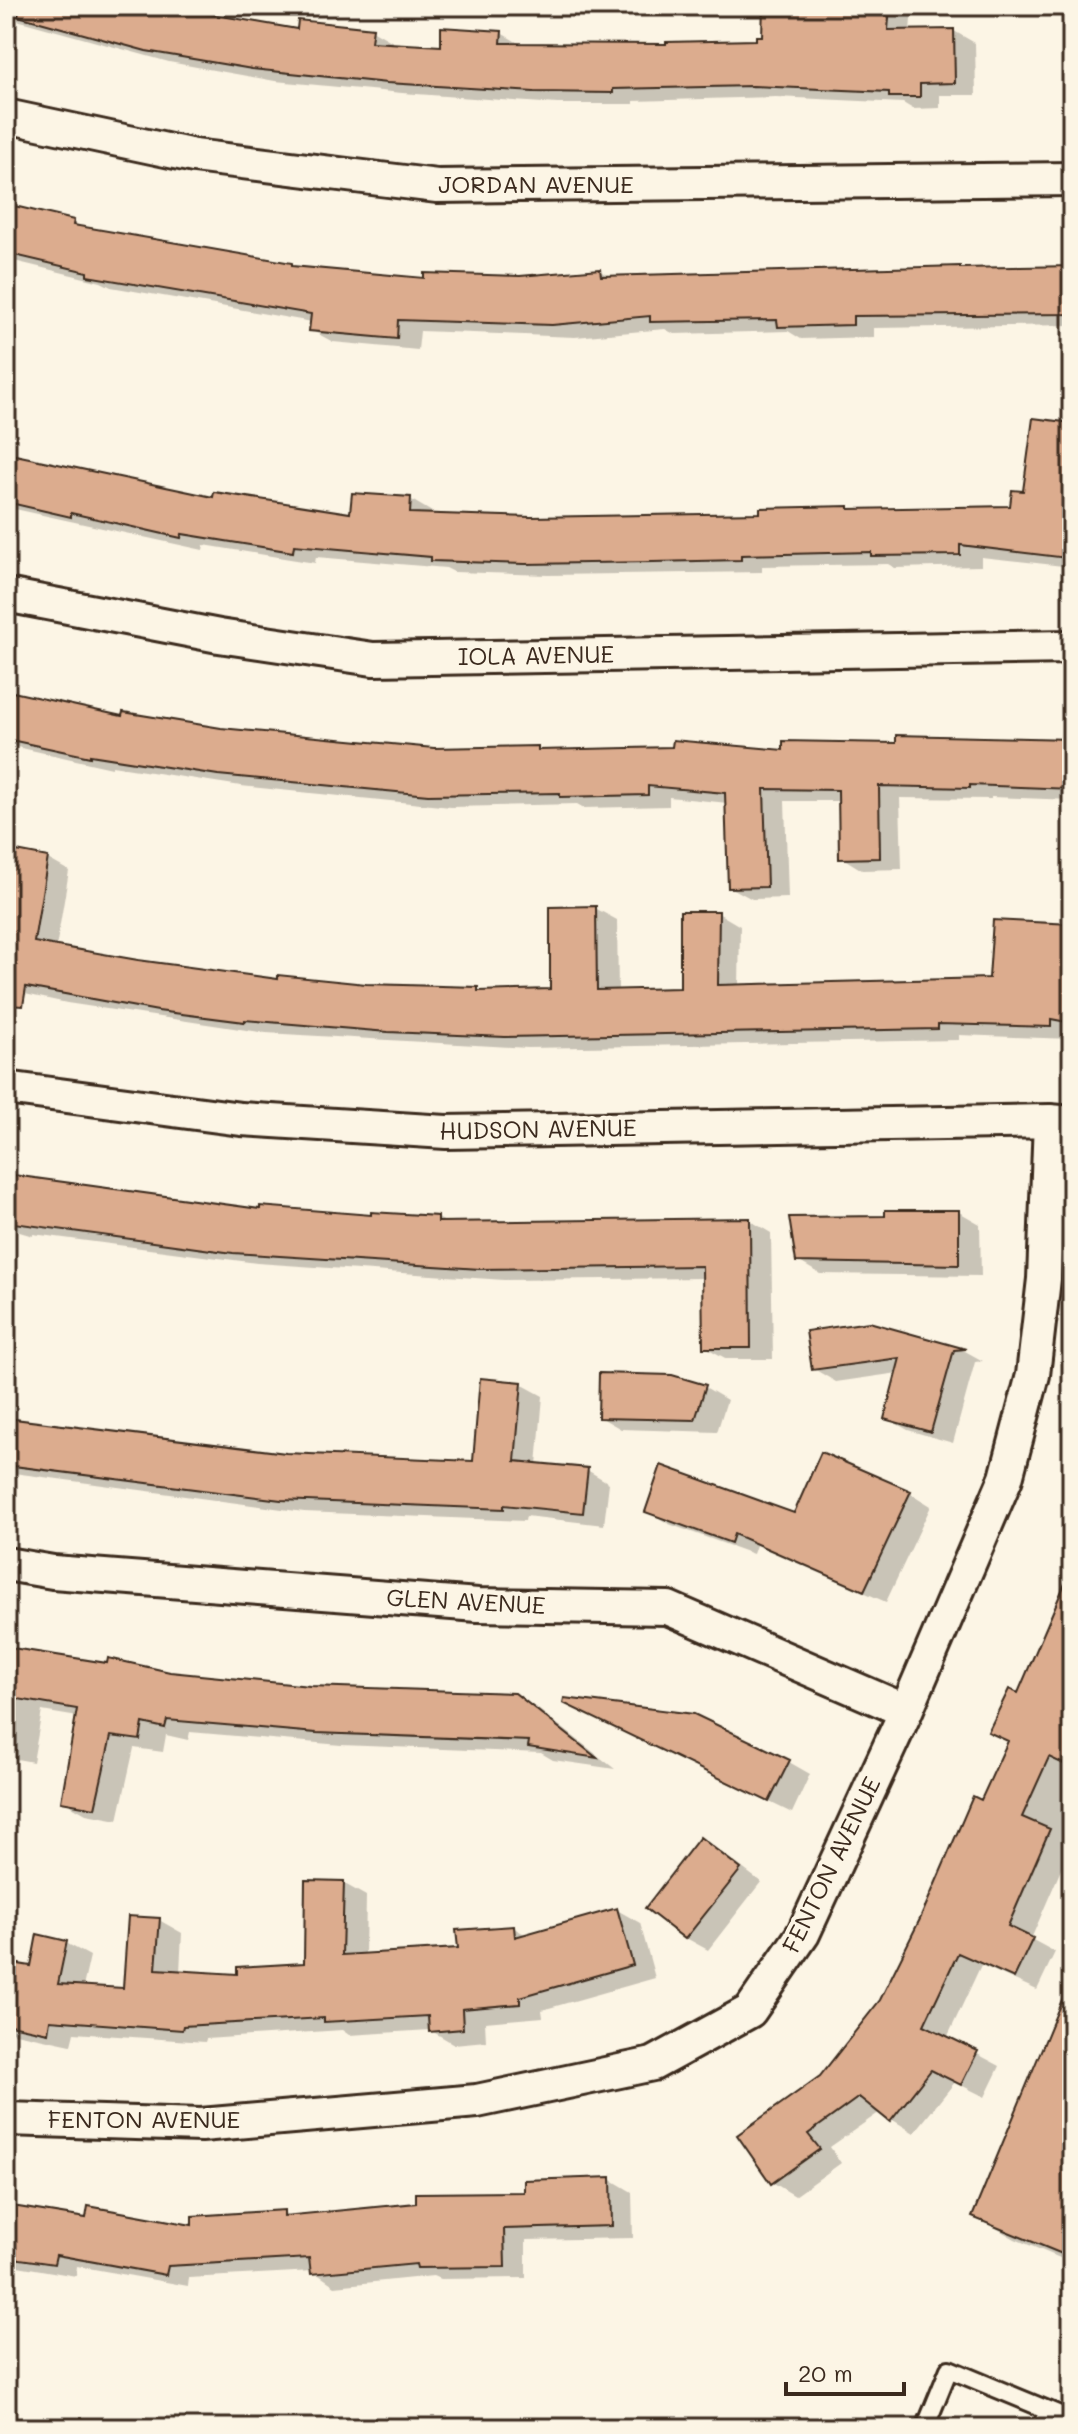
<svg xmlns="http://www.w3.org/2000/svg" width="1078" height="2434" font-family="Mali,sans-serif">
<style>
.shadow{fill:#0003}
.building{fill:#dcac8e;stroke:#3b2a1e;stroke-width:2}
.lines{fill:none;stroke-linecap:round;stroke-linejoin:round}
.service-casing{stroke:#3b2a1e;stroke-width:22}
.minor-casing{stroke:#3b2a1e;stroke-width:38}
.service{stroke:#fcf5e5;stroke-width:16}
.minor{stroke:#fcf5e5;stroke-width:32}
.labels{text-anchor:middle;stroke-width:8;stroke-linejoin:round;paint-order:stroke}
.street-label{font-size:24px;fill:#3b2a1e;stroke:#fcf5e5}
</style>
<rect width="100%" height="100%" fill="#fcf5e5"/>
<filter id="ink" filterUnits="userSpaceOnUse"><feTurbulence type="fractalNoise" baseFrequency=".0125" numOctaves="2"/><feDisplacementMap in="SourceGraphic" scale="16" xChannelSelector="R" yChannelSelector="G"/><feConvolveMatrix kernelMatrix="1 2 1 2 8 2 1 2 1" color-interpolation-filters="sRGB"/></filter>
<g filter="url(#ink)">
<path class="shadow" d="M6 6H154L299 32 372 30 393 42V45L443 48 501 33 522 45 668 46 758 42 861 6H912L910 32 954 31 975 43 976 95H940V108L913 109 903 103 776 97 634 101V104H557L402 93 275 81 169 62 6 17Z
M6 206 73 222 86 229 292 265 299 269 426 281 520 278 600 271 612 278 1072 268V325L874 328V337L801 339 788 331 674 334 665 329 575 337 420 331 418 350 333 342 311 330 312 322 111 287 101 282 6 259Z
M1072 424V567L981 557V566L895 568 888 564 762 566V572L548 575 454 572 446 568 316 557 315 563 204 545 203 550 6 507V455L215 500 352 515 410 499 432 512V515L531 519 762 515 848 508 854 511 1012 508 1025 493Z
M6 691 124 718 434 750 538 748 544 751 785 752 898 745 1072 742V800L991 797V799L900 798 902 869 862 870 841 857 840 801H785L788 898 752 899 730 887 728 803 669 797V806L584 808 577 804 451 807 241 786 112 766V768L8 745 6 754Z
M6 851 48 859 69 871 56 948 137 962 280 981 477 989 484 992 552 991 595 908 617 920 618 991 682 990 718 913 740 926 739 987 1072 976V1039L959 1035V1040L528 1048 266 1033 67 1003 6 990Z
M6 1174 21 1178 262 1211 438 1218 449 1224 749 1220 771 1233 773 1359H727L705 1347 704 1278 504 1280 257 1263 33 1234V1236L6 1228Z
M959 1212 980 1224 981 1276 820 1274 798 1261 887 1218Z
M869 1324 965 1351 983 1361 975 1362 953 1443 908 1430 886 1418 898 1373 836 1382 814 1369Z
M521 1384 543 1396 537 1465 587 1470 609 1483 604 1525 526 1516 525 1521 304 1512 6 1472V1420L286 1455 475 1463Z
M705 1387 727 1400 717 1432 621 1429 600 1417Z
M910 1493 931 1506 886 1602 756 1545 753 1554 669 1524 647 1511 795 1516Z
M1072 1576V1844L1031 1939 1055 1952 1037 1990 981 1965 947 2038 1000 2066 985 2097 955 2082 914 2133 880 2112 830 2147 841 2163 795 2196 772 2182 821 2078 882 2001 982 1802 1010 1742 1019 1696Z
M6 1649 169 1674 310 1688 514 1695 538 1709 615 1769 553 1760 541 1753 341 1745 190 1732 188 1740 166 1735 163 1752 134 1748 118 1820 86 1814 63 1801 78 1717 42 1711 33 1762 6 1757Z
M565 1703 789 1762 810 1774 792 1813Z
M701 1840 722 1853 761 1882 708 1950 686 1938Z
M343 1883 366 1896 365 1956 460 1950 514 1928 528 1936 617 1910 640 1923 655 1978 542 2010 543 2017 485 2022 486 2041 454 2044 430 2030 349 2035 342 2030 206 2039 205 2042 74 2033 71 2045 6 2031V1964L33 1969 66 1943 90 1956 83 1987 125 1990 159 1920 182 1933 180 1972 239 1976 306 1965Z
M1072 2010V2263L1015 2239 975 2216Z
M610 2179 632 2192 633 2238 526 2240V2278L440 2279 433 2276 335 2286 313 2271 189 2278 188 2286 77 2266 76 2276 6 2264V2207L88 2220 194 2227 283 2212 291 2217 526 2194Z"/>
<path class="building" d="M19 6H164L297 29 298 20 373 28 371 42 441 46V27L502 31 501 43 666 44V42L756 40V36H762L763 6H890L888 30 954 29 955 83 920 84V97H889V92L753 86 613 89V93L534 92 387 83 252 69 146 51 18 16Z
M6 204 74 220 73 225 292 263V266L424 278V273L520 276 600 269 601 276 960 266V268L1072 266V314L853 316V325L778 327 777 320 650 322V316L552 325 398 320 397 339 309 331 311 314 87 276V272L6 253Z
M1033 418 1072 423V518L1067 558 960 545V555L871 556V552L741 555V560L653 562 525 564 431 561V557L294 545 293 552 182 534 181 538 71 513V517L6 502V453L213 497 214 492 350 513 352 493 411 497 410 513 531 517 760 513V508L849 506V509L1010 506 1012 490 1023 491Z
M13 692 122 716 123 712 221 728 434 748 538 746V750L672 747 673 740 783 750V741L896 743V735L1072 739V789L970 785V788L879 786 880 858 839 859 838 790 764 789 767 887 728 888 725 793 648 786V795L560 797V793L428 795 218 775 90 755V757L6 739Z
M6 849 48 857 34 942 138 960 278 979V975L366 984 478 987V991L550 989V907L596 906 597 990 680 988V911H719L718 985 989 978 993 920 1072 924V1023L1051 1019V1027L938 1024V1029L505 1037 388 1032 245 1020V1022L158 1011 26 987 23 1006 6 1005Z
M6 1174 260 1209V1206L371 1215V1212L438 1216V1222L750 1218 751 1348H703L702 1266 480 1269 233 1253 6 1222Z
M885 1210H959V1265L796 1262 789 1217 885 1216Z
M869 1322 966 1349 954 1350 931 1432 884 1419 900 1358 812 1370 806 1331Z
M599 1373 672 1375 706 1385 695 1420 598 1418Z
M480 1378 522 1382 515 1461 588 1468 583 1513 504 1505V1509L281 1500 6 1465V1418L286 1453 473 1461Z
M821 1452 911 1491 864 1591 734 1534 731 1543 645 1512 661 1465 794 1513Z
M1072 1567V1768L1049 1757 1022 1817 1050 1829 1008 1926 1033 1938 1014 1978 958 1953 924 2025 978 2051 961 2085 931 2070 890 2122 859 2097 808 2134 820 2149 771 2184 737 2135 820 2076 880 2000 920 1919 973 1796 981 1800 1008 1741 988 1732 1009 1689 1018 1693Z
M6 1647 107 1663 108 1658 170 1672 310 1686 515 1693 597 1758 528 1747 529 1741 316 1733 167 1720 165 1728 143 1723 140 1740 111 1736 95 1808 61 1802 77 1709 6 1697Z
M564 1698 694 1714 790 1760 769 1802 563 1703Z
M700 1837 741 1869 685 1939 645 1908Z
M305 1880 344 1881 342 1955 458 1948 456 1930 514 1926 515 1937 617 1908 633 1965 520 1997V2004L462 2009 463 2029 429 2032 428 2016 324 2022V2018L183 2026 182 2030 50 2020 48 2033 6 2024V1962L31 1966 37 1934 67 1941 58 1984 123 1988 128 1916 160 1918 156 1969 237 1974V1967L304 1963Z
M1071 1978H1072V2258L972 2217Z
M611 2177 612 2226 504 2229 505 2267 417 2268 416 2264 311 2274 309 2258 168 2266 166 2275 56 2255 54 2264 6 2257V2205L86 2218 88 2206 192 2225V2216L284 2210V2216L416 2203V2193L524 2192V2180Z"/>
<g class="lines">
<defs>
<path id="service" d="M925 2428 949 2369 1072 2420
M1041 2428 1048 2410"/>
<path id="minor" d="M6 116 194 156 437 186 1072 179
M6 595 219 636 373 659 1072 647
M6 1088 241 1119 446 1132 1050 1121 1072 1123
M6 1564 53 1572 478 1605 668 1608 906 1711
M6 2119 201 2125 477 2101 653 2064 750 2011 803 1934 906 1711 1006 1478 1033 1375 1044 1279 1050 1121"/>
</defs>
<use href="#service" class="service-casing"/>
<use href="#minor" class="minor-casing"/>
<use href="#service" class="service"/>
<use href="#minor" class="minor"/>
</g>
</g>
<g class="labels">
<g class="street-label">
<text x="536" y="193">JORDAN AVENUE</text>
<text transform="translate(536 656) rotate(-1)" y="8">IOLA AVENUE</text>
<text transform="translate(538 1130) rotate(-1)" y="8">HUDSON AVENUE</text>
<text transform="translate(466 1602) rotate(3)" y="8">GLEN AVENUE</text>
<text transform="translate(832 1865) rotate(-64)" y="8">FENTON AVENUE</text>
<text x="144" y="2128">FENTON AVENUE</text>
</g>
</g>
<rect width="1078" height="2434" fill="none" stroke="#fcf5e5" stroke-width="32"/>
<rect x="16" y="16" width="1046" height="2402" fill="none" stroke="#3b2a1e" stroke-width="3" filter="url(#ink)"/>
<path d="M786 2382v12h118v-12" fill="none" stroke="#3b2a1e" stroke-width="4"/>
<text x="798" y="2382" font-size="24" fill="#3b2a1e" stroke="#fcf5e5" stroke-width="6" paint-order="stroke">20 m</text>
</svg>
